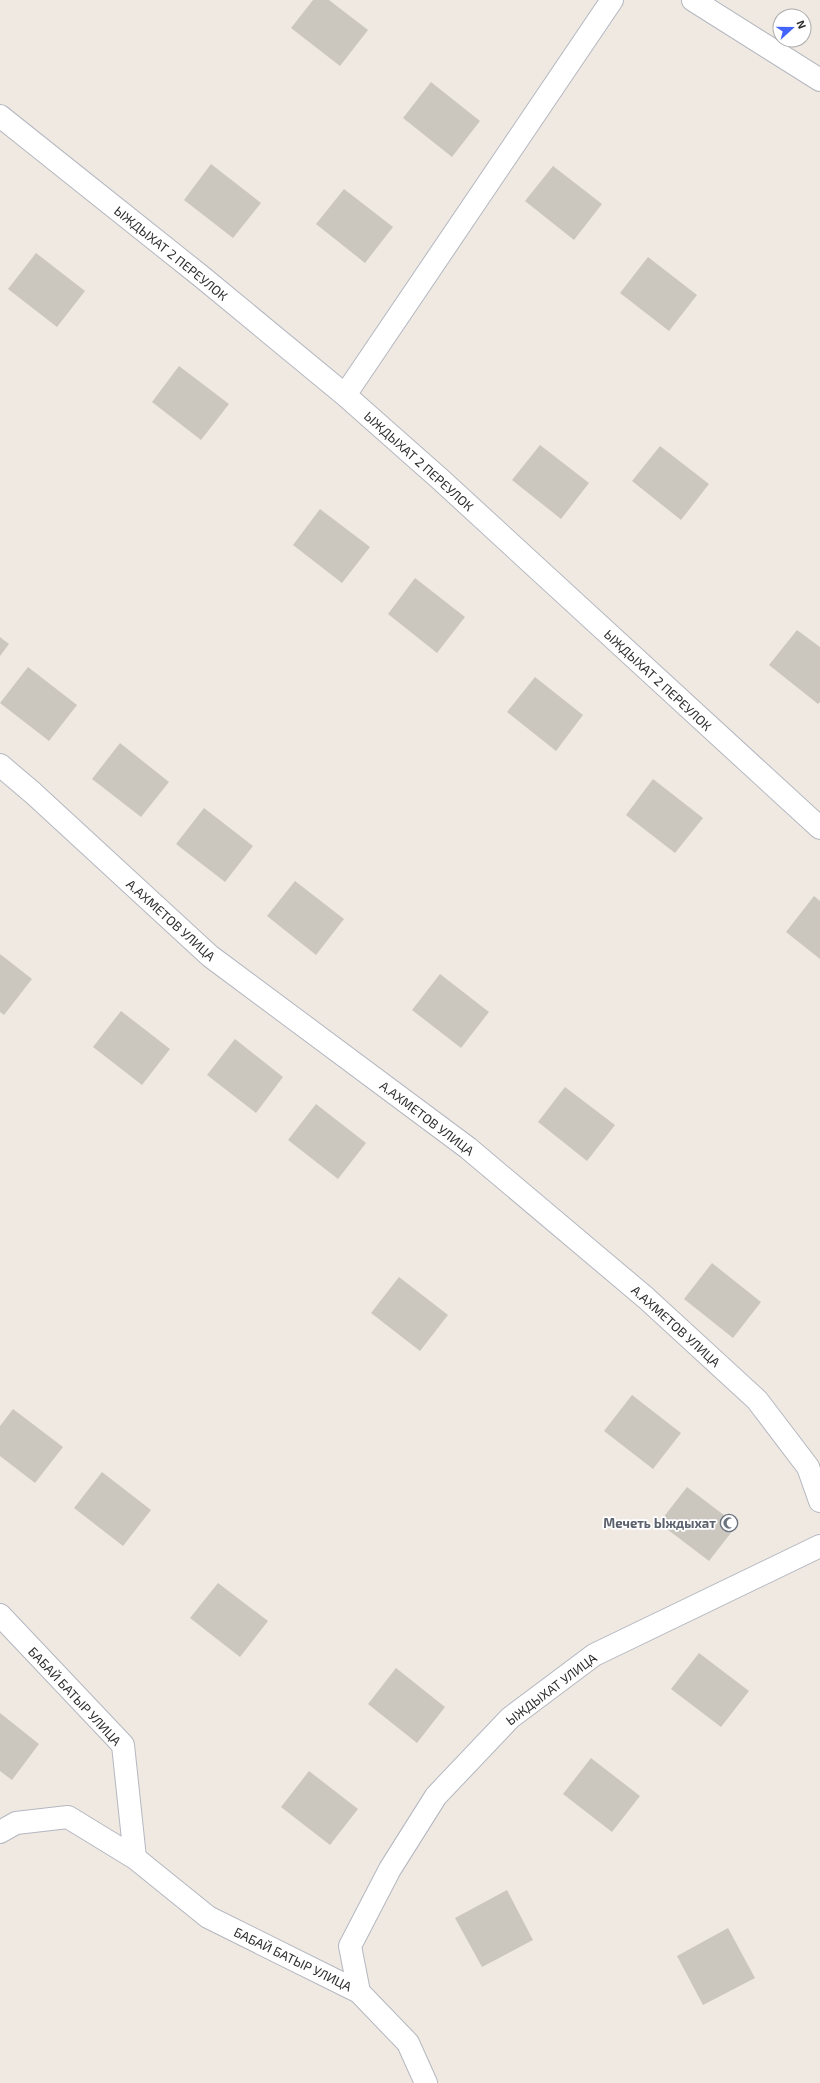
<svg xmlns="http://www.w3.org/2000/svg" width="820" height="2083" font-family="'Exo 2',sans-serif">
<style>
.building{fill:#cbc7bf}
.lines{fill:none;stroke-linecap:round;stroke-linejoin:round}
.street-casing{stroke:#b4b7c1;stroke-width:24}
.street{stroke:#fff;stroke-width:22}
.labels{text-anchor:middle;stroke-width:3.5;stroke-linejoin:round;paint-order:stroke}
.street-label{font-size:13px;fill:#2e2e2e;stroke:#fff}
.worship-label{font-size:13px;font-weight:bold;fill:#5b616d;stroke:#fff;text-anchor:end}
</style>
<rect width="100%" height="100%" fill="#efe9e1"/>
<path class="building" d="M313 0H329L368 30 340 66 291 28Z
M431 82 480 121 452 157 403 118Z
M211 164 261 203 233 238 184 200Z
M553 166 602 204 574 240 525 201Z
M344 189 393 227 365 263 316 224Z
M36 253 85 291 57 327 8 289Z
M648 257 697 295 669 331 620 293Z
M179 366 229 404 201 440 152 402Z
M540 445 589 483 561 519 512 480Z
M660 446 709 484 681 520 632 481Z
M320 509 370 547 342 583 293 545Z
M415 578 465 617 437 653 388 614Z
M797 630 820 647V702L818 704 769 665Z
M0 637 9 644 0 656Z
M28 667 77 705 49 741 0 703Z
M535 677 583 715 556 751 507 712Z
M120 743 169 782 141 817 92 779Z
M653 779 703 818 675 853 626 815Z
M204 808 253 846 225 882 176 844Z
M295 881 344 919 316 955 267 916Z
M814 896 820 901V959L786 932Z
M0 954 32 979 4 1015 0 1012Z
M440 974 489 1012 461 1048 412 1010Z
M121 1011 170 1049 142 1085 93 1047Z
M235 1039 283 1077 256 1113 207 1075Z
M565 1087 615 1125 587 1161 538 1122Z
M316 1104 366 1143 338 1179 288 1140Z
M712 1263 761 1302 733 1338 684 1299Z
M399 1277 448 1315 420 1351 371 1313Z
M632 1395 681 1433 653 1469 604 1431Z
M13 1409 63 1447 35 1483 0 1456V1426Z
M102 1472 151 1510 123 1546 74 1508Z
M687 1487 737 1525 709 1561 659 1523Z
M218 1583 268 1621 240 1657 190 1618Z
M699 1653 749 1691 721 1727 671 1689Z
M396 1668 445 1707 417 1743 368 1704Z
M0 1713 39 1744 12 1780 0 1771Z
M591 1758 640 1796 612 1832 563 1794Z
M309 1771 358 1809 330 1845 281 1807Z
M507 1890 533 1940 482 1967 455 1918Z
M728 1928 755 1978 703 2005 677 1956Z"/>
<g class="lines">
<defs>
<path id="street" d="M693 0 820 80
M0 116 202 277 345 395 440 479 820 828
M345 395 612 0
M0 765 33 793 210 956 468 1148 646 1298 757 1400 808 1467 820 1501
M0 1615 123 1745 135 1858 208 1917 359 1992 408 2043 426 2083
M0 1832 16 1823 68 1817 135 1858
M359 1992 350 1946 390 1869 436 1796 510 1718 594 1655 820 1546"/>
</defs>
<use href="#street" class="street-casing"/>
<use href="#street" class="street"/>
</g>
<defs>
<symbol id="mosque-ring" viewBox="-11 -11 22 22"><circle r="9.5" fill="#fff" stroke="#6b7280" stroke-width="1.5"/><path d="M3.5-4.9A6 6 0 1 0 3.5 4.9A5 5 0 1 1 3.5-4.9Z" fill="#6b7280"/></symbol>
</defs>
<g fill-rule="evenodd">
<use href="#mosque-ring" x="719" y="1513" width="20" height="20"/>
</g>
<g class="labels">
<g class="street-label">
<text transform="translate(171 253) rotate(39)" y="5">ЫЖДЫХАТ 2 ПЕРЕУЛОК</text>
<text transform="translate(419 461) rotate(42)" y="5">ЫЖДЫХАТ 2 ПЕРЕУЛОК</text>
<text transform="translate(658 680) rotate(43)" y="5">ЫЖДЫХАТ 2 ПЕРЕУЛОК</text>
<text transform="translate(171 920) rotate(42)" y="5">А.АХМЕТОВ УЛИЦА</text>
<text transform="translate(427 1118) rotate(37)" y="5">А.АХМЕТОВ УЛИЦА</text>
<text transform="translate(676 1326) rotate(42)" y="5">А.АХМЕТОВ УЛИЦА</text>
<text transform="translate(551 1689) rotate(-37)" y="5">ЫЖДЫХАТ УЛИЦА</text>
<text transform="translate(75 1696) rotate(47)" y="5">БАБАЙ БАТЫР УЛИЦА</text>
<text transform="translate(293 1959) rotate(26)" y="5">БАБАЙ БАТЫР УЛИЦА</text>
</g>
<g class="worship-label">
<text x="716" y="1528">Мечеть Ыждыхат</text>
</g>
</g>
<g transform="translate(792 28) rotate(69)"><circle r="19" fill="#ffffff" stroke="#ababab"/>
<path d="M0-3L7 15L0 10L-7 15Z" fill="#4264fb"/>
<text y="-6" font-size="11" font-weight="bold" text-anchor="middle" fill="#2e2e2e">N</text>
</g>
</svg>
